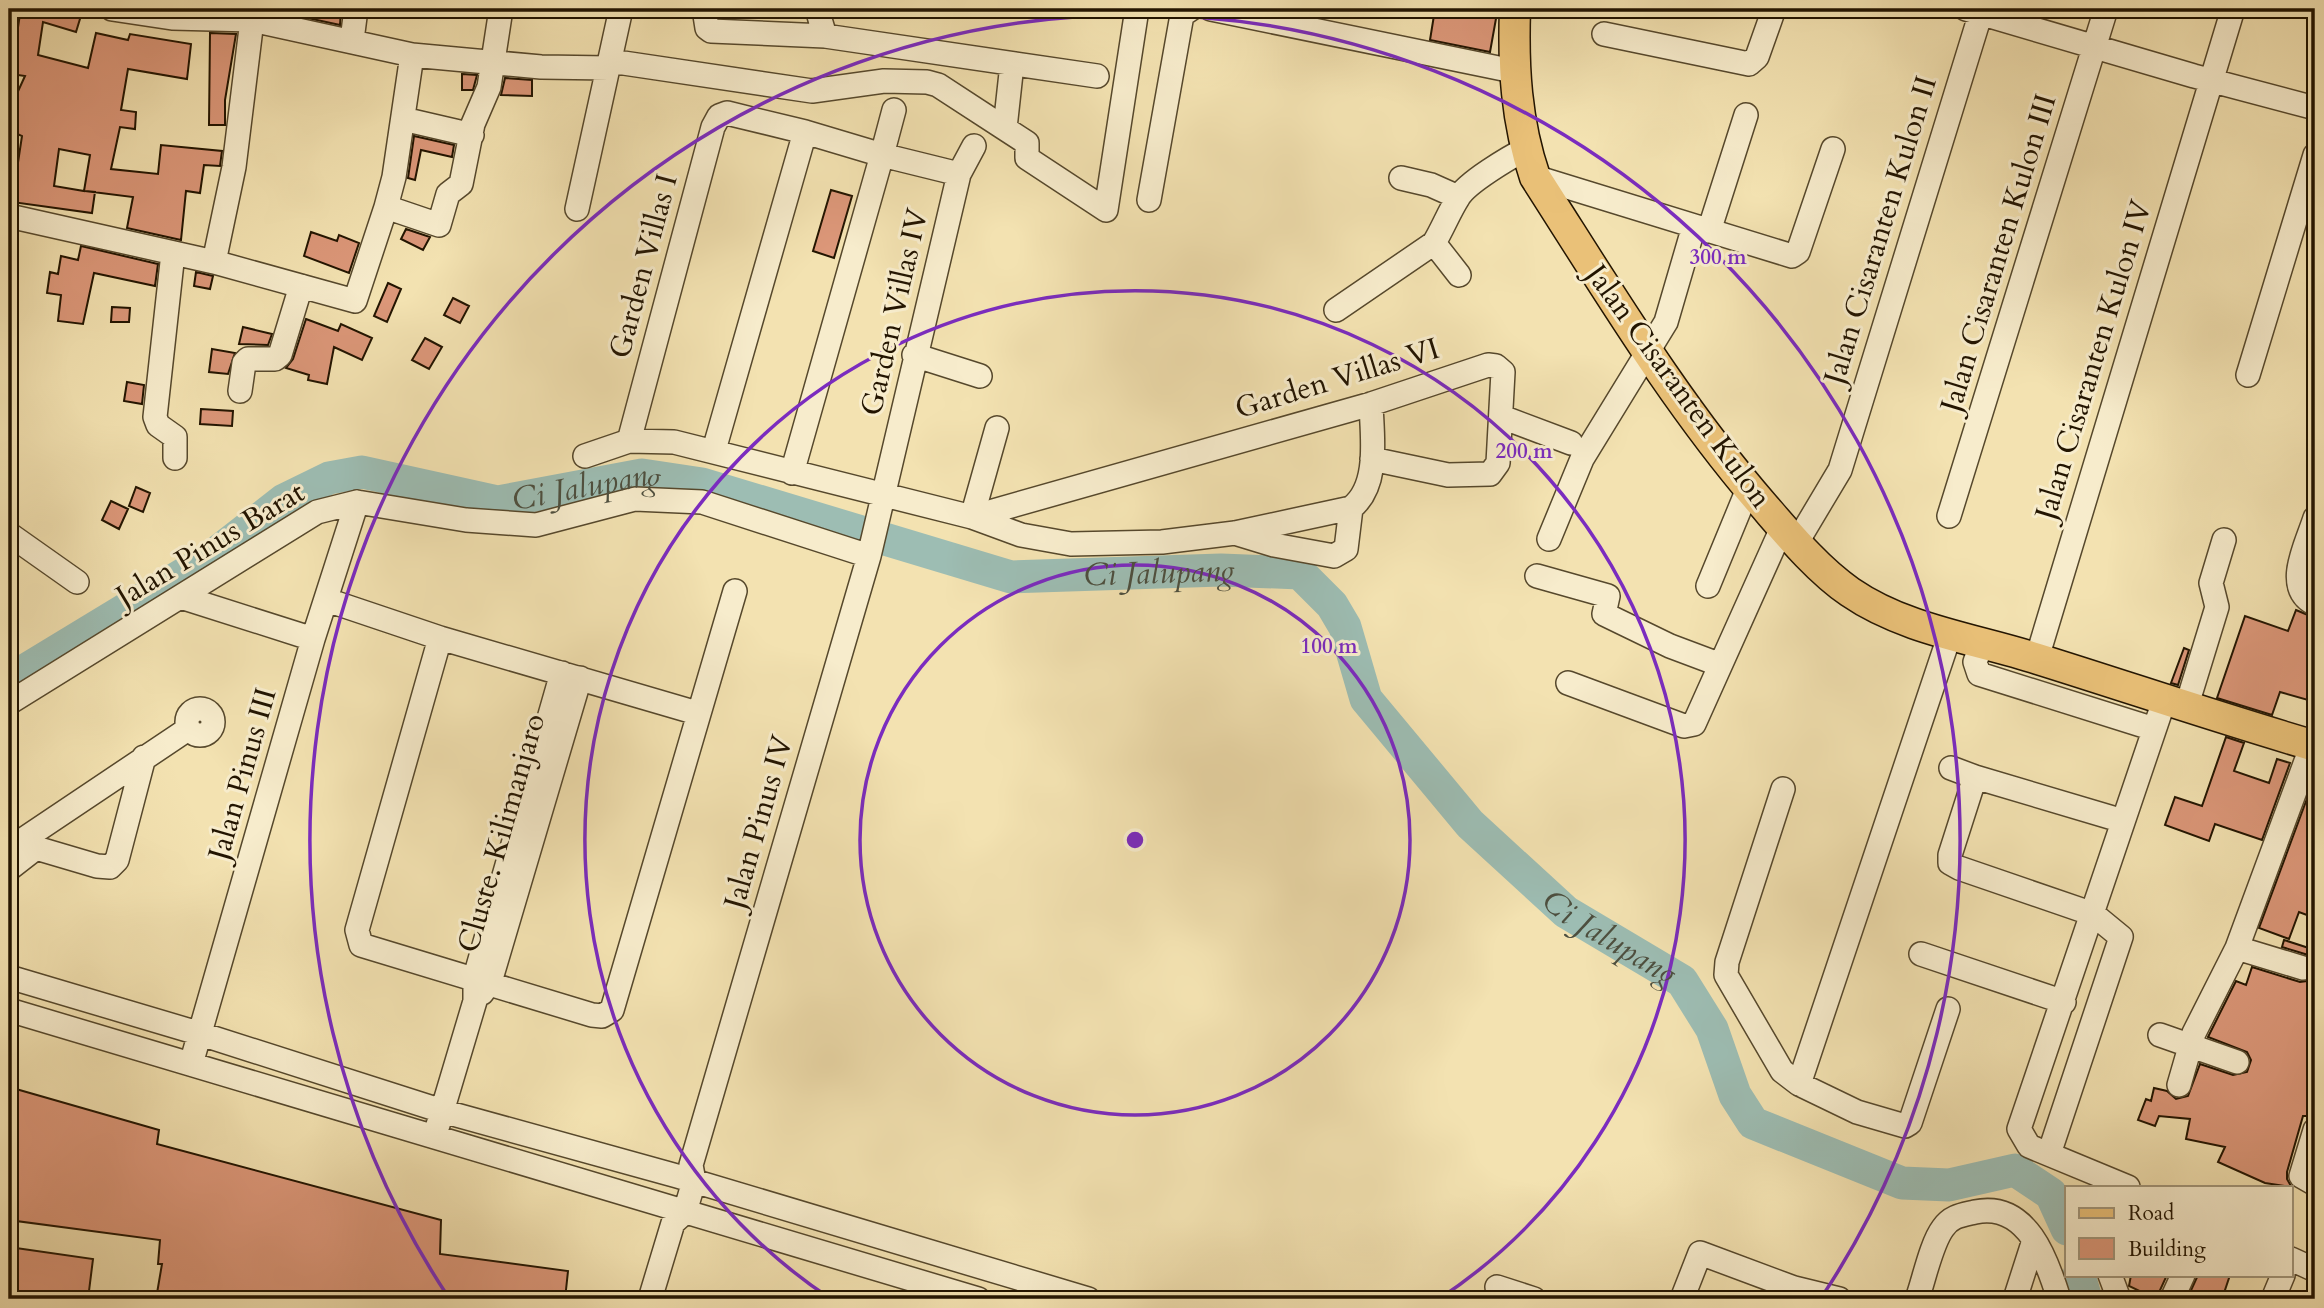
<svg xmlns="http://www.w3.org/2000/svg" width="2324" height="1308" font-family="Cardo,serif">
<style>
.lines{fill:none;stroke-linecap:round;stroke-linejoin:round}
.river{stroke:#9dbdb3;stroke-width:33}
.building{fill:#dc9779;stroke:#221400;stroke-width:2;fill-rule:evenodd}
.minor-casing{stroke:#56482c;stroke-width:26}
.major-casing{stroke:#221400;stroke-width:33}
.minor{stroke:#f7eccc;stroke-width:23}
.major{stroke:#eac178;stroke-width:30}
.ring{fill:none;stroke:#7b2cbf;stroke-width:3.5}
.labels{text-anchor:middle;stroke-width:6;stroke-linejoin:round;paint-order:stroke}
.street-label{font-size:30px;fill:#221400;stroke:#f7eccc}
.water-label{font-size:32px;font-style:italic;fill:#4d4f3f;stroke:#f7eccc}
.centre{fill:#7b2cbf;stroke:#f7eccc;stroke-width:3.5}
.ring-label{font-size:21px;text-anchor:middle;font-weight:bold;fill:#7b2cbf;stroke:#f7eccc;stroke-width:6;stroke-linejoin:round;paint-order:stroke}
</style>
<rect width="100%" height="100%" fill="#f3e2b1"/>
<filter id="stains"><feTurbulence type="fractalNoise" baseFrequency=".00286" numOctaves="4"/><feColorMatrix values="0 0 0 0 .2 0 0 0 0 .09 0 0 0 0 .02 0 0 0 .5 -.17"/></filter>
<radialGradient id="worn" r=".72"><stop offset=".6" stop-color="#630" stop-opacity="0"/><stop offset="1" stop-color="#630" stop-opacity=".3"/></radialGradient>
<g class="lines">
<g class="river">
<path id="s1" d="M9 680 210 558 284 500 329 478 362 472 498 502 642 475 702 484 1011 577 1221 570 1300 573 1332 605 1345 627 1366 699 1470 824 1566 912 1682 981 1712 1029 1735 1095 1753 1123 1902 1183 1949 1185 2015 1170 2051 1194 2067 1229"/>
<path d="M2079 1275 2086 1299"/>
</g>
</g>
<path class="building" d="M13 9H83L76 32 43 22 38 55 88 68 96 33 128 40 130 34 191 44 187 79 128 69 121 110 136 112 135 129 120 127 111 169 158 174 161 145 222 151 220 166 204 165 200 193 186 191 181 240 127 228 133 197 85 191 95 192 92 213 12 202 22 136 9 130V111L25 76 11 74 20 14 13 12ZM59 149 90 155 84 191 54 186Z
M266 9H341L340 25Z
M1435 9H1492L1491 12 1497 13 1490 52 1430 40Z
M210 33 236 34 225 100V125H209Z
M462 74 477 75 473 90H462Z
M505 78 532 80V96L501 95Z
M414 136 454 145 452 157 421 150 415 180 408 178Z
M831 190 852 196 834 258 813 251Z
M406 229 430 237 423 250 401 239Z
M311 232 337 241 339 235 359 243 349 273 304 256Z
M81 246 158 264 155 286 94 273 83 324 58 321 61 295 47 293 50 272 58 274 61 256 78 260Z
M196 272 213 276 210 289 194 286Z
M388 283 401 289 387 322 374 316Z
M453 298 469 306 460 323 444 315Z
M112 307 130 308 129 322H111Z
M306 319 338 331 341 324 372 338 362 360 334 347 327 384 308 380 309 375 286 368 293 359Z
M243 327 272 334 268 345 239 344Z
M425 338 442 347 429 369 412 360Z
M212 349 235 353 228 374 209 372Z
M127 382 144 385 142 404 124 401Z
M201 409 233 411 232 426 200 424Z
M136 487 150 493 143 512 129 506Z
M111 501 128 509 119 529 102 520Z
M2296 610 2315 618V702L2280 692 2272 715 2217 698 2245 616 2288 631Z
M2184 648 2189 650 2178 685 2171 683Z
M2226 737 2244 743 2234 771 2269 783 2277 759 2290 763 2262 840 2215 824 2209 841 2165 825 2175 797 2202 806Z
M2315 777V918L2299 912 2289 939 2259 928Z
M2284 940 2315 950V962L2308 955 2282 947Z
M2252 967 2300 982 2307 981 2315 974V1116H2303L2287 1172V1179L2291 1186V1187L2265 1183 2218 1162 2225 1147 2186 1139 2190 1119 2159 1116 2155 1126 2138 1120 2146 1099 2151 1101 2154 1088 2167 1091 2176 1099 2188 1096 2200 1064 2233 1075 2247 1072 2251 1060 2247 1052 2208 1037 2236 981 2246 985Z
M9 1087 159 1130 157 1144 441 1220 440 1254 568 1271 565 1299H357L299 1292 298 1299H156L162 1264H158L160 1240 9 1220Z
M9 1247 93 1259 88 1299H9Z
M2131 1275H2167L2156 1299 2129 1286Z
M2198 1275H2230L2222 1299H2187Z"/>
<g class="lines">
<defs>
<path id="minor" d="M112 9 172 18 252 20 412 55 541 67 609 68
M704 9 707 28 711 31 825 36
M817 9 825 36 1097 76
M1211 9 1513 71
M1966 9 2194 76 2315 108
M1604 34 1749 64 1757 57 1774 9
M352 40 356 9
M610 61 812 91 884 81 927 82 938 85 1027 143V158L1106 210 1137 9
M894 110 882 155 959 174
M403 119 472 135
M1005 128 1012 64
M1535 177 1792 256 1798 252 1833 149
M1401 178 1431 185 1458 197
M1149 200 1182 15 1191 9
M386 207 394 177 412 55
M577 209 621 9
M9 216 214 262 355 301 386 207 439 225 448 194 461 184 473 124 489 87 501 9
M1709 231 1746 115
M173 253 155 417 158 425 175 437V458
M214 262 234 167 252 20
M1459 275 1434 243C1443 228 1449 212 1458 198 1466 183 1510 157 1526 149
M1336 310 1434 243
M914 355 980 376
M2248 375 2315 155
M240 391 244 363 248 359H275L280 355 301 286
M1502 417 1571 443
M629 441 713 127 719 116 727 113 805 132
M714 450 805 132 882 155 792 473
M585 456 629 441 674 442 972 517 1021 535 1071 544 1162 542 1235 533 1351 508C1380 486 1372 436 1371 404
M1949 516 2106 9
M972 517 1371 404 1488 365 1496 366 1503 372 1498 463 1490 474 1448 475 1372 459
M972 517 997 428
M2315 518C2307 544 2282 588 2315 604
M9 534 77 582
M1238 534 1274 545 1334 556 1346 549 1351 508
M1549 539 1582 459 1666 322 1694 226
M1797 542 1840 470 1982 9
M1537 576 1608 596 1604 614 1670 646 1718 664
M1708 586 1748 489
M181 597 313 639
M327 600 440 638
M1982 643 1975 662 1979 674 2154 729
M2037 658 2233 9
M1568 683 1684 726 1694 724 1782 528
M9 703 317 512 357 502 466 520 536 525 635 499 702 502 869 556
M2186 708 2217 607 2211 583 2224 540
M187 722a13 13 0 1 1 26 0a13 13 0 1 1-26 0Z
M697 713 440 638 357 930 361 945 592 1015 602 1016 612 1010 735 591
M1951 768 1975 777
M1783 789 1727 962 1726 975 1782 1071 1799 1084
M9 849 188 729
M9 869 36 848 97 866 110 867 117 860 144 757
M1921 954 2064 1002
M2303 968 2237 948 2312 745
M9 977 201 1034 442 1111 677 1176 1088 1299
M482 993 490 982 580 678
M1948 1009 1910 1123 1905 1126 1857 1112 1799 1084 1950 634
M9 1010 978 1299
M2160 1035 2237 1062
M191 1064 313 639 357 502
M2179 1085 2194 1033 2237 948
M438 1125 475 1001V977L562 673
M2315 1130 2301 1176 2315 1184
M2049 1154 2121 937 2093 914 1959 868 1950 863V855L1975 777 2123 821
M2128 1187 2029 1146 2019 1129 2164 701
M2291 1259 2315 1270
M2110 1275 2119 1299
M1497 1287 1534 1299
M650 1299 673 1223 685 1212 694 1181 691 1165 869 556 959 174 974 146
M1682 1299 1700 1253 1794 1288 1839 1299
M1917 1299C1924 1280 1931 1244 1943 1228 1951 1216 1962 1215 1975 1212 2027 1201 2047 1260 2059 1299
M2015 1299 2034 1240
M2172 1299 2183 1275
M2273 1299 2283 1275"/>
<path id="major" d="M1515 9C1513 66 1516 122 1535 177 1607 289 1676 405 1764 506 1789 535 1818 570 1850 592 1905 630 1976 639 2038 659 2131 688 2222 719 2315 746"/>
</defs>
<use href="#minor" class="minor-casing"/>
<use href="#major" class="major-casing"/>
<use href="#minor" class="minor"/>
<use href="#major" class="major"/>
</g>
<g class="ring">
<circle cx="1135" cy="840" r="275"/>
<path d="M831 1299A550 550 0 1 1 1439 1299"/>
<path d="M447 1295A825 825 0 1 1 1823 1295"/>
</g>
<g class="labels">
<g class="street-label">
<text transform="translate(1880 230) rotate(-73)" y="10">Jalan Cisaranten Kulon II</text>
<text transform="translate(1998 253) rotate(-73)" y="10">Jalan Cisaranten Kulon III</text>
<text transform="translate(643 266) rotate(-75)" y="10">Garden Villas I</text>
<text transform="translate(894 312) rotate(-77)" y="10">Garden Villas IV</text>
<text transform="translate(2093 360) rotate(-73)" y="10">Jalan Cisaranten Kulon IV</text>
<text transform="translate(1337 378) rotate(-17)" y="10">Garden Villas VI</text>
<text transform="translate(1679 386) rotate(54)" y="10">Jalan Cisaranten Kulon</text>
<text transform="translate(210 544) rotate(-31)" y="10">Jalan Pinus Barat</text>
<text transform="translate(242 774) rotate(-74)" y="10">Jalan Pinus III</text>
<text transform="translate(758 822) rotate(-74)" y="10">Jalan Pinus IV</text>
<text transform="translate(501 833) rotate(-74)" y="10">Cluste. Kilimanjaro</text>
</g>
<g class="water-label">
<text dy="11" stroke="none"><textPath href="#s1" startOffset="642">Ci Jalupang</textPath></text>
<text dy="11" stroke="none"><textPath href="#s1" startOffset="1230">Ci Jalupang</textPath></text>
<text dy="11" stroke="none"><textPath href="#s1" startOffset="1860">Ci Jalupang</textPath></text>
</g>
</g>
<circle cx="1135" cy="840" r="10" class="centre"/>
<g class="ring-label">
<text x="1718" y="264">300 m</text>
<text x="1524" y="458">200 m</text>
<text x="1329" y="653">100 m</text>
</g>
<rect width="2324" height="1308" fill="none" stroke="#f3e2b1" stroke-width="35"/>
<rect x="10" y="10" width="2303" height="1287" fill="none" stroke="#221400" stroke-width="3.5"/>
<rect x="18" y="18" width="2289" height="1273" fill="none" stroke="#221400" stroke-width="2"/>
<rect x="2065" y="1186" width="228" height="91" fill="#f7eccc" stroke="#a2967a" stroke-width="2"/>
<rect x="2079" y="1208" width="35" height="10" fill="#eac178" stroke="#a2967a" stroke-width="2"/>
<text x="2128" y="1220" font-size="21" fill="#221400">Road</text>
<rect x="2079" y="1238" width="35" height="21" fill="#dc9779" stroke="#a2967a" stroke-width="2"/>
<text x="2128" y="1256" font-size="21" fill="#221400">Building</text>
<rect width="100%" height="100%" filter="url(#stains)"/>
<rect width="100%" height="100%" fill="url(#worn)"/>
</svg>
